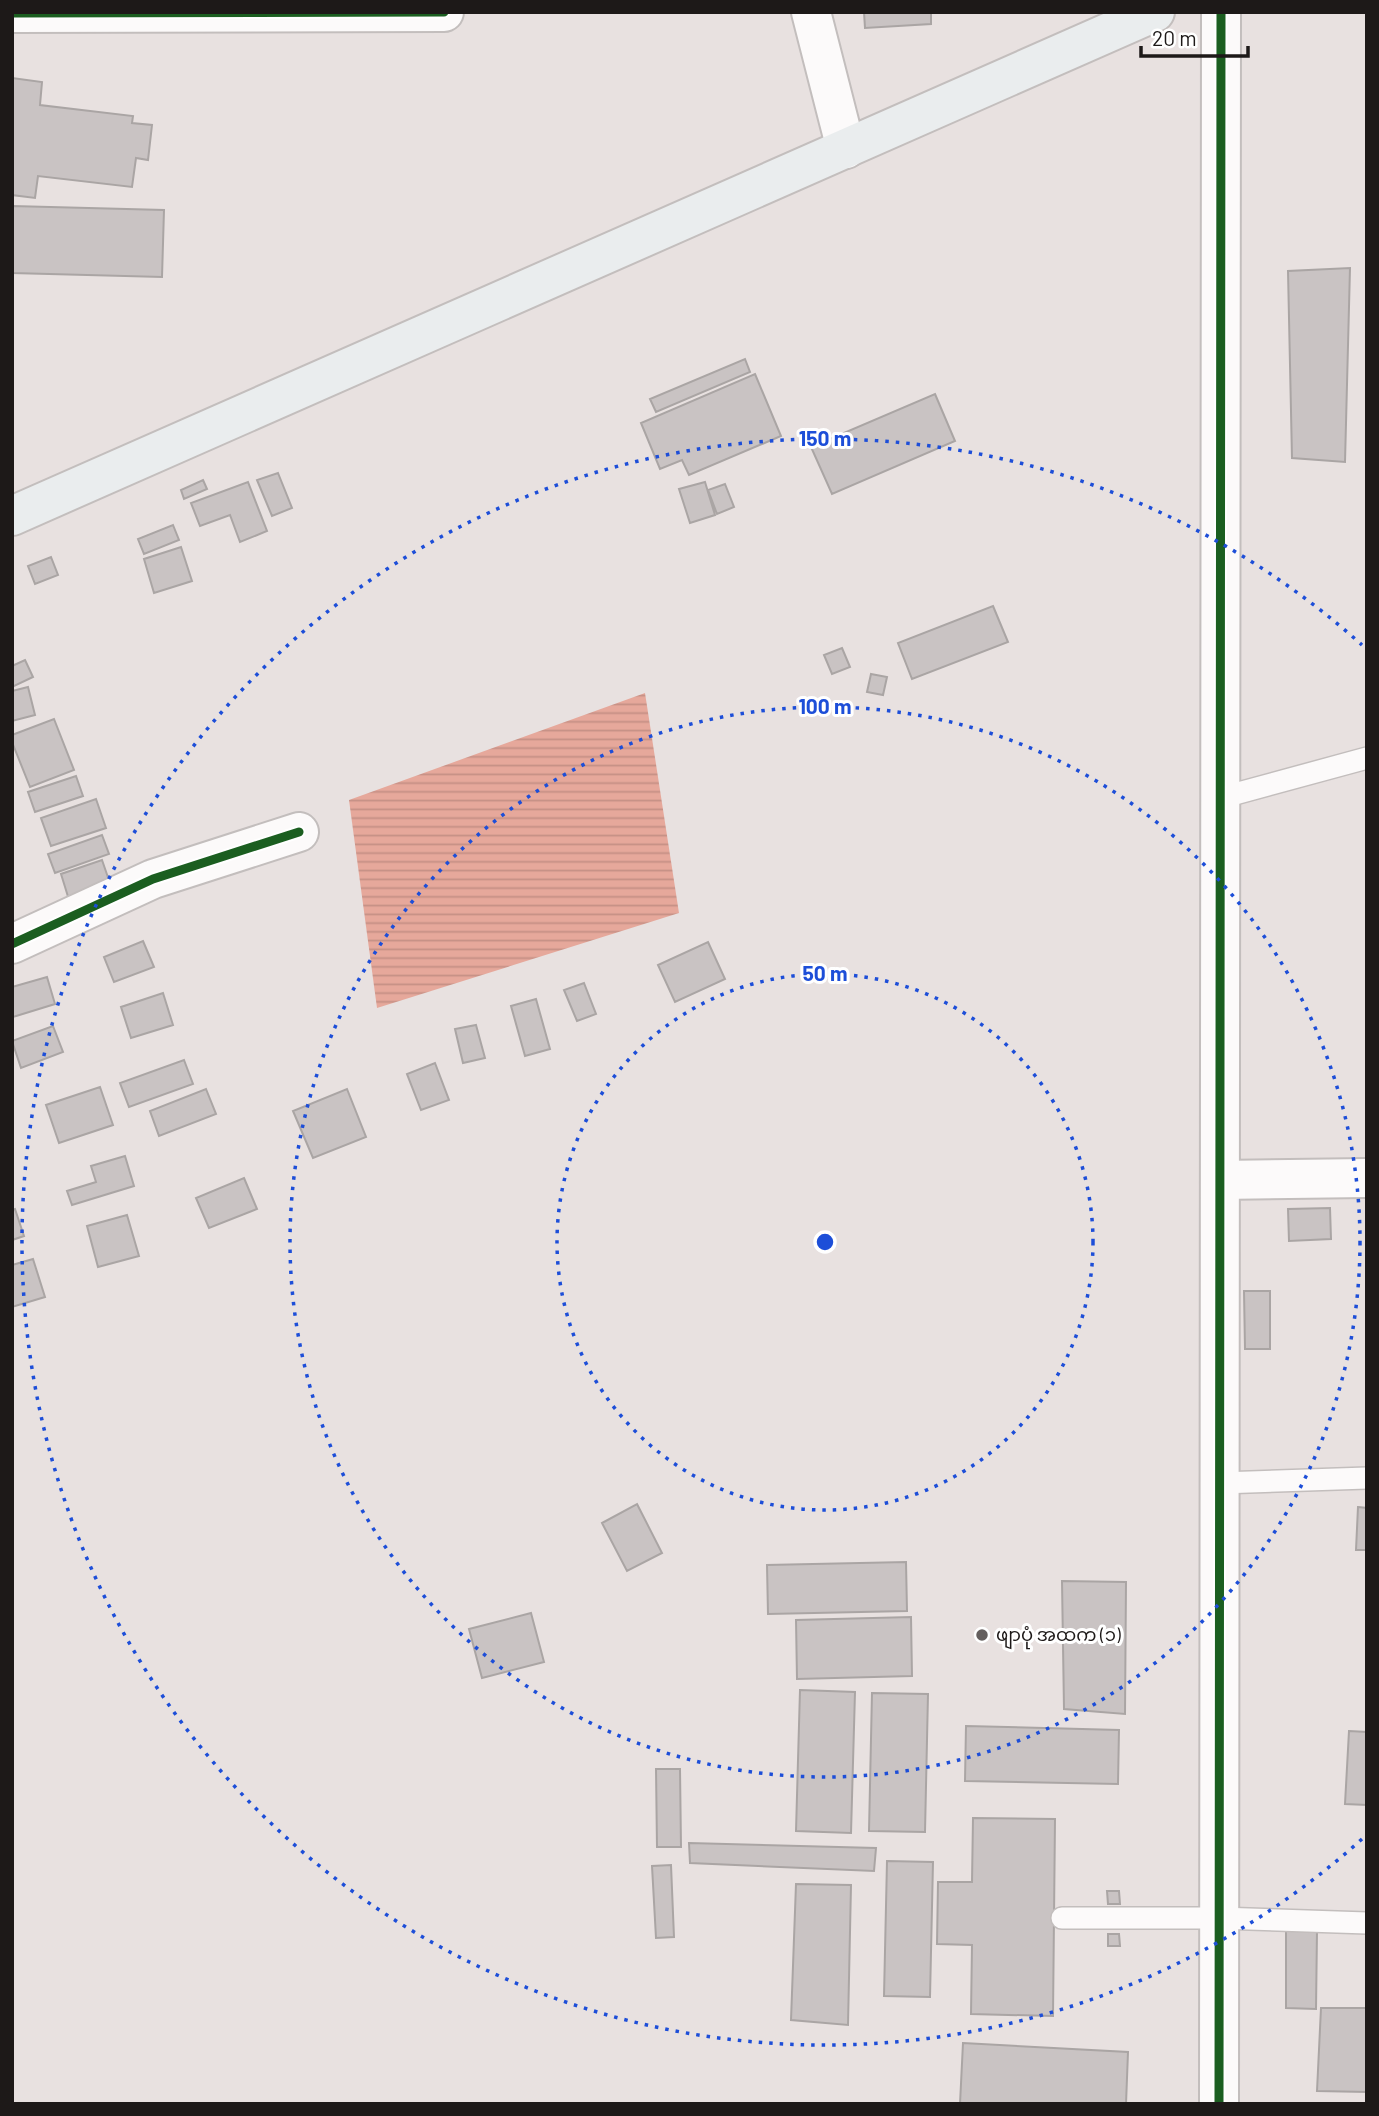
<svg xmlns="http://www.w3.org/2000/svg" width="1379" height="2116" font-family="Barlow,'Noto Sans Myanmar',sans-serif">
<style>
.water{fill:url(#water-rules)}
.building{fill:#c9c3c3;stroke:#aaa5a4;stroke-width:2}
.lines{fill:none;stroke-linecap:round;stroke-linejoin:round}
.service-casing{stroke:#c3bebd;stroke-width:24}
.minor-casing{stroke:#c3bebd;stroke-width:42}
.secondary-casing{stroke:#c3bebd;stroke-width:42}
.service{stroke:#fcfafa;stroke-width:21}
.minor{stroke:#fcfafa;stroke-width:38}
.secondary{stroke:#eaedee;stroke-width:38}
.cycleway-casing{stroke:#fff;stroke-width:13}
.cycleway{stroke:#1b5e20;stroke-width:9}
.ring{fill:none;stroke:#1d4ed8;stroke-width:3.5;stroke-dasharray:3.5 7}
.poi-dot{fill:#645f5e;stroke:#fff;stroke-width:2.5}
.labels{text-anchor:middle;stroke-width:6;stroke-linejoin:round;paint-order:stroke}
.poi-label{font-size:18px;fill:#1d1918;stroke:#fff;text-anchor:start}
.centre{fill:#1d4ed8;stroke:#fff;stroke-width:3.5}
.ring-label{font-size:21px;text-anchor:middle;font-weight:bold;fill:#1d4ed8;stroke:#fff;stroke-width:6;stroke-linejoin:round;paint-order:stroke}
</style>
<defs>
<pattern id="water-rules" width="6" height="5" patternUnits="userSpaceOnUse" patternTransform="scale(1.75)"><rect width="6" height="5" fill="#e6a89b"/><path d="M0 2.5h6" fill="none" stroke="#c59085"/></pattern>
</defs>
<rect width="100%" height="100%" fill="#e8e1e0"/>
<path class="water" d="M645 693 679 913 377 1008 349 800Z"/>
<path class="building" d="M864 12H931V24L865 28Z
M12 78 42 82 40 105 133 116 132 123 152 125 148 160 136 158 132 187 38 176 35 198 12 195Z
M12 206 164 210 162 277 12 273Z
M1350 268 1345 462 1292 458 1288 271Z
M745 359 750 372 656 412 650 399Z
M755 374 781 436 689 475 682 460 660 469 641 423Z
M935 394 955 441 832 494 811 447Z
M278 473 292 508 272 516 257 480Z
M203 480 207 489 184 499 181 490Z
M248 482 267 531 240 542 230 515 200 526 191 503Z
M705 482 715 515 690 523 679 489Z
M725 484 734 507 717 514 708 490Z
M173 525 179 540 144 554 138 539Z
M181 547 192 581 154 593 144 559Z
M51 557 58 575 35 584 28 566Z
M993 606 1008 642 912 679 898 643Z
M842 648 850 667 832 674 824 655Z
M25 660 33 677 12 687V666Z
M871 674 887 677 883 695 867 692Z
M28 687 35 715 12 721V691Z
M54 719 74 770 30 787 12 742V735Z
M76 776 83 796 35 812 28 792Z
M96 799 106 828 51 846 41 818Z
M102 835 109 854 55 873 48 854Z
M102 860 112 889 70 903 61 874Z
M143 941 154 967 114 982 104 957Z
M708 942 725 979 675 1002 658 965Z
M47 977 55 1004 13 1017 12 987Z
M584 983 596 1014 577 1021 564 990Z
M163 993 173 1025 131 1038 121 1007Z
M536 999 550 1049 525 1056 511 1006Z
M476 1025 485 1058 463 1063 455 1029Z
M53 1026 63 1052 21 1068 12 1041Z
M184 1060 193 1084 129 1107 120 1083Z
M435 1063 449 1100 421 1110 407 1074Z
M100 1087 113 1125 59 1143 46 1105Z
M206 1089 216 1114 159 1136 150 1111Z
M347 1089 366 1137 313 1158 293 1111Z
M125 1156 134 1186 72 1205 67 1191 96 1182 91 1166Z
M244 1178 257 1209 209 1228 196 1198Z
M1330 1208 1331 1239 1289 1241 1288 1209Z
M15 1209 24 1236 12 1240V1210Z
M127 1215 139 1256 98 1267 87 1226Z
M33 1259 45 1297 12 1307V1265Z
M1244 1291H1270V1349H1245Z
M637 1504 662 1553 627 1571 602 1523Z
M1358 1507 1367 1508V1550H1356Z
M906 1562 907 1611 768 1614 767 1565Z
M1062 1581 1126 1582 1125 1714 1064 1709Z
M531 1613 544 1662 482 1678 469 1629Z
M911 1617 912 1676 797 1679 796 1620Z
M800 1690 855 1692 851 1833 796 1831Z
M872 1693 928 1694 925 1832 869 1831Z
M966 1726 1119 1730 1118 1784 965 1781Z
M1349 1731 1367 1732V1805L1345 1804Z
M656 1769H680L681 1847H657Z
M973 1818 1055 1819 1053 2016 971 2014 972 1945 937 1944 938 1882H972Z
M689 1843 876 1848 874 1871 690 1863Z
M887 1861 933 1862 930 1997 884 1996Z
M671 1865 674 1937 656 1938 652 1866Z
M796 1884 851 1885 848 2025 791 2020Z
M1107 1891H1119L1120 1904H1108Z
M1286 1930 1317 1931 1316 2009 1286 2008Z
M1108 1934H1119L1120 1946H1108Z
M1321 2008H1367V2092L1317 2091Z
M963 2043 1128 2052 1126 2104H960Z"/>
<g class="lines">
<defs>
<path id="service" d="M1220 798 1367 758
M1220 1483 1367 1478
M1062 1918H1219L1367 1923"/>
<path id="minor" d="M811 12 846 149
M12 13 444 12
M12 944 153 879 299 832
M1220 1180 1367 1178
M1219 2104 1221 12"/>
<path id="secondary" d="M12 516 1155 12"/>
</defs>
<use href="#service" class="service-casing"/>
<use href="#minor" class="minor-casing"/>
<use href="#secondary" class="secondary-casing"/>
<use href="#service" class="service"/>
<use href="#minor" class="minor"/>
<use href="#secondary" class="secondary"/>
<defs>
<path id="cycleway" d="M12 13 444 12
M12 944 153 879 299 832
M1219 2104 1221 12"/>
</defs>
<use href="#cycleway" class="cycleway-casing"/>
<use href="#cycleway" class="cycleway"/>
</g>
<g class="ring">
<circle cx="825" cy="1242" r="268"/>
<circle cx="825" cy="1242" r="535"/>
<path d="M1362 1839A803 803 0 1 1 1362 645"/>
</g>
<circle class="poi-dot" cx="982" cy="1635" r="7"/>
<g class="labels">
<g class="poi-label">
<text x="996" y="1641">ဖျာပုံ အထက (၁)</text>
</g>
</g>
<circle cx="825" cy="1242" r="10" class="centre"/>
<g class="ring-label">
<text x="825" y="446">150 m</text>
<text x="825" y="714">100 m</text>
<text x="825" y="981">50 m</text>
</g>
<rect width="1379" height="2116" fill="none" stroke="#1d1918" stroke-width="28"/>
<path d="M1141 46v10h107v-10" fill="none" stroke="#1d1918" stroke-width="3.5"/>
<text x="1152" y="46" font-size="21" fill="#1d1918" stroke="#ffffff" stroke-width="5" paint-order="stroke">20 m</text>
</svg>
